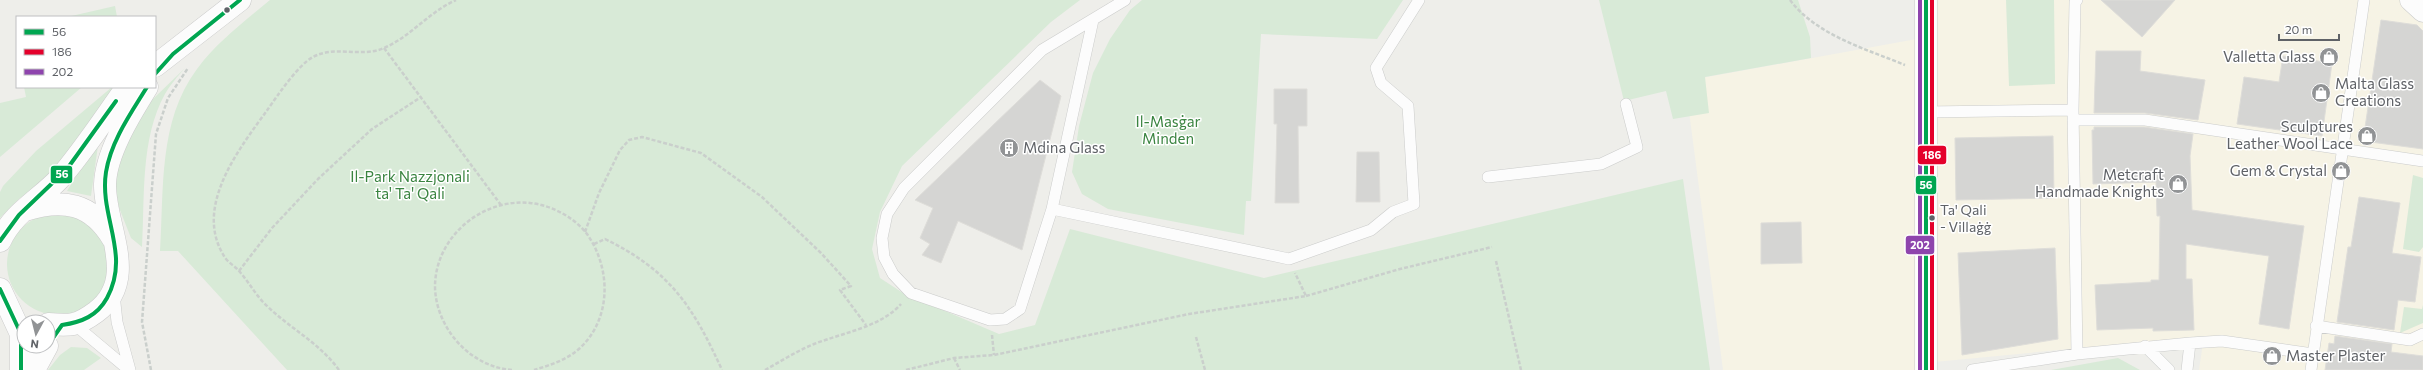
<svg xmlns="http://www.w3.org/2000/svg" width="2423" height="370" font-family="Commissioner,sans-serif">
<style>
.commercial{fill:#f6f3e5}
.green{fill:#d8ead7}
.building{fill:#d5d5d3;stroke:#deddd9}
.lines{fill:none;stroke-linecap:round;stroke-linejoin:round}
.service-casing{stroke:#cbcccb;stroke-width:12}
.minor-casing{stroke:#cbcccb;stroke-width:23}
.secondary-casing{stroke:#cacaca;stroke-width:23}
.path{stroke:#cacfcc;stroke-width:2.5;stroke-dasharray:4 2;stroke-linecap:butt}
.service{stroke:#fcfcfc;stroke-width:11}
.minor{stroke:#fcfcfc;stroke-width:22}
.secondary{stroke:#fcfcfc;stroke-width:22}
.bus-1-casing{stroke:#fff;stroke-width:7}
.bus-2-casing{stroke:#fff;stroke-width:7}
.bus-3-casing{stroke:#fff;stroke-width:7}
.bus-1{stroke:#00a651;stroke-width:4}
.bus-2{stroke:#e4002b;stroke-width:4}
.bus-3{stroke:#8e44ad;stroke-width:4}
.bus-dot{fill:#5f6267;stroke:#fff;stroke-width:1.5}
.labels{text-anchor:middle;stroke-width:3;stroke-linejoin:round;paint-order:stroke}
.bus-label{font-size:14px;fill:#5f6267;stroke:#fff;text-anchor:start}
.poi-label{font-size:15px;fill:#5f6267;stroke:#fff;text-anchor:end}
.park-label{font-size:15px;fill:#3a8440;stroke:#fff}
.line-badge{stroke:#fff;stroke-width:1.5}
.badge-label{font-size:11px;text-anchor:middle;font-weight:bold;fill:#fff}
</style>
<rect width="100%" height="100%" fill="#eeeeea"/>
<path class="commercial" d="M1937 0H2423V370H2199L2204 336 1924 363 1914 370H1723L1685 81 1933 36Z"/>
<path class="green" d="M270 0H1080L1051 22 902 166 880 212 872 249 880 278 903 293 999 334 1035 325 1070 229 1264 278 1683 179 1710 370H287L178 251H160C164 190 158 121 197 69 217 42 245 21 270 0Z
M1142 0H1403L1377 39 1261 34 1251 201H1246L1244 235 1108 209 1082 194 1072 172 1079 126 1093 73 1110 39 1130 10Z
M1599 0H1798L1810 37 1811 58 1705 77 1709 113 1673 119 1666 91 1624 101Z
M2006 0H2054L2055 84 2009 86Z
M115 6 117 17H67Z
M185 68C178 76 170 85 165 94 140 139 145 198 142 247L131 238 116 200V158L152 100Z
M24 87H82L0 157V103L26 97Z
M112 87H119L42 186 20 198 0 218V192L3 186 36 151Z
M99 138 91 196 67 191Z
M2413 175 2423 178V247L2419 252 2403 249Z
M7 264a51 51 0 1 1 102 0a51 51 0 1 1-102 0Z
M2423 305V323L2400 333 2404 307 2422 309Z
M71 347 87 348 101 358 84 370H48L60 355Z
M2118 358 2140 370H2051Z"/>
<path class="building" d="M2101 0H2175L2142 37Z
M2381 20 2417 25 2423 31V149L2363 141Z
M2096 51H2141L2140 71 2205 80 2198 120 2145 113H2094Z
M2283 56 2332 63 2322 136 2237 124 2244 77 2279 82Z
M1040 80 1061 96 1022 250 958 221 941 263 922 255 930 244 920 238 933 208 915 200Z
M1274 89H1307V126H1298L1299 203H1275L1277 124H1274Z
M2094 127H2144L2193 134 2190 156 2192 210 2304 226 2289 329 2259 324 2269 256 2186 244V279H2192L2194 330 2153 331V328L2097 330 2095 285 2151 282V280H2159L2160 216H2157L2156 182 2093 184 2092 130H2094Z
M2053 136 2054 198 1956 200 1955 138Z
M1357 152H1379L1380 202H1356Z
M2359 197 2400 203 2392 253 2421 257 2415 302 2398 300 2394 330 2337 322 2348 247H2351Z
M1801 222 1802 263 1761 264V223Z
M2055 248 2058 339 1962 355 1958 253Z
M2335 336 2392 344 2391 352 2423 356V370H2325L2329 343 2334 344Z"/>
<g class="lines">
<defs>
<path id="service" d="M1125 0 1042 50 904 188 887 214 882 238 884 257 893 274 911 293 990 320 1005 319 1020 309 1052 209 1289 259 1371 230 1393 212 1414 204 1408 106 1381 83 1376 68 1419 0
M1926 112 2073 110
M2073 120H2145L2423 161
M1488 177 1601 164 1637 147 1626 104
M1052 209 1093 20
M114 294 117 322 130 370
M74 324 129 370
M2316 326 2410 340 2423 334
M2145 346 2169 370
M2077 354 2073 110 2075 2 2077 0
M1972 370 2077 354 2190 343 2222 341 2313 354
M2187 370 2190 343
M2311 370 2364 0"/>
<path id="minor" d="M2411 0 2423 11
M1926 370V0"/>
<path id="secondary" d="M155 66 240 0
M25 210C63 198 92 203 113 239
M0 241C13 213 39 200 59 179 82 153 106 116 127 87
M0 289 21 334V370
M48 324C71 326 77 326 96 312 140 279 104 226 105 184 106 152 131 113 147 87
M34 370 47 346"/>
</defs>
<use href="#service" class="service-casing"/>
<use href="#minor" class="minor-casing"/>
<use href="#secondary" class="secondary-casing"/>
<path class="path" d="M1790 0C1816 35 1866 49 1905 65
M384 48 501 205
M585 232 599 193 620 150 629 140 642 137 701 153 762 197 821 253 851 286 840 290 866 325
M594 244 605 239C669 270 693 306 722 370
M1496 261 1521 370
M239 271 272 228 318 179 372 129 421 97
M1306 296 1400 269 1492 247
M992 335 994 355
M1196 337 1205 370
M954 358 960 370
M151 370 142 322 156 134 168 98 188 68
M339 370C319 342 287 327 263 302 254 292 248 281 239 271 235 266 227 262 224 256 193 206 240 148 268 109 278 95 298 65 313 57 335 45 361 58 384 48 410 37 429 12 456 0
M512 370C471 367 436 329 435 287 435 237 482 198 530 203 551 205 574 217 587 234 611 268 612 318 580 348 567 360 550 365 534 370
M765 370C781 361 797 351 814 344 842 333 881 327 901 304
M906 370 954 358 994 355 1189 314 1306 296 1295 273"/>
<use href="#service" class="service"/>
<use href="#minor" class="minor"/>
<use href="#secondary" class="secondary"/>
<defs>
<path id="bus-1" d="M1926 0V370
M155 74 173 54 240 0
M0 241 19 215 67 169 116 101
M0 289 21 334V370
M48 345 62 325C82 322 97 316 107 298 131 254 99 217 106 172 111 141 131 113 147 87"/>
<path id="bus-2" d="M1932 0V370"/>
<path id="bus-3" d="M1920 0V370"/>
</defs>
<use href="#bus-1" class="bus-1-casing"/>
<use href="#bus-2" class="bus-2-casing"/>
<use href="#bus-3" class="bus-3-casing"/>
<use href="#bus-1" class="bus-1"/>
<use href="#bus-2" class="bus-2"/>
<use href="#bus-3" class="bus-3"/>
</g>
<defs>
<symbol id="shop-disc" viewBox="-11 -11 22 22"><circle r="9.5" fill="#919395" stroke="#fff"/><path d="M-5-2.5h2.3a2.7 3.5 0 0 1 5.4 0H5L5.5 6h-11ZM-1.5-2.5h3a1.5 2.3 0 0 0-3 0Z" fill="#fff"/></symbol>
<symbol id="building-disc" viewBox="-11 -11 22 22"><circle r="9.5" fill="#919395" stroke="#fff"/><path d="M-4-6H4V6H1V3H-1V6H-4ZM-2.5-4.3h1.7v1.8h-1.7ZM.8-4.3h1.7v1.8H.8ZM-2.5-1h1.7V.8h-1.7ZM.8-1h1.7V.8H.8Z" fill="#fff"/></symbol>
</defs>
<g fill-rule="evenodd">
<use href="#shop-disc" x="2318" y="46" width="22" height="22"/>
<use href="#shop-disc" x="2310" y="82" width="22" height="22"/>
<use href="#shop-disc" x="2356" y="125" width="22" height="22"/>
<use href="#building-disc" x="998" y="137" width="22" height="22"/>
<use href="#shop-disc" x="2330" y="160" width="22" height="22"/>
<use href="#shop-disc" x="2167" y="173" width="22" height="22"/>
<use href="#shop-disc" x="2261" y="345" width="22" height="22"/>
</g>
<g class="bus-dot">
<circle cx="227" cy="10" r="3.5"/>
<circle cx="1932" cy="218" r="3.5"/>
</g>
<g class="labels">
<g class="bus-label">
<text x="1940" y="215">Ta' Qali<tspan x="1940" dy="17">- Villaġġ</tspan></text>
</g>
<g class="poi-label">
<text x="2315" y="62">Valletta Glass</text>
<text x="2335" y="89" text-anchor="start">Malta Glass<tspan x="2335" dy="17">Creations</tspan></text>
<text x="2353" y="132">Sculptures<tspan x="2353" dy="17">Leather Wool Lace</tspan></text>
<text x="1023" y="153" text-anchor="start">Mdina Glass</text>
<text x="2327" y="176">Gem &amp; Crystal</text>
<text x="2164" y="180">Metcraft<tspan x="2164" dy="17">Handmade Knights</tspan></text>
<text x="2286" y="361" text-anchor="start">Master Plaster</text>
</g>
<g class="park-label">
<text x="1168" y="127">Il-Masġar<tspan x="1168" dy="17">Minden</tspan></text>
<text x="410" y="182">Il-Park Nazzjonali<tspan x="410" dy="17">ta' Ta' Qali</tspan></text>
</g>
</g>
<g class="line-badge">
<rect x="1917" y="145" width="30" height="20" rx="4" fill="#e4002b"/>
<rect x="50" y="165" width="23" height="19" rx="4" fill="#00a651"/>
<rect x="1915" y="175" width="22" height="20" rx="4" fill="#00a651"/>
<rect x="1905" y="235" width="30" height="20" rx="4" fill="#8e44ad"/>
</g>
<g class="badge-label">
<text x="1932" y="159">186</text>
<text x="62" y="178">56</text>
<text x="1926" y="189">56</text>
<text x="1920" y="249">202</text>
</g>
<rect x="16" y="16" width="140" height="72" fill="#ffffff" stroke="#bfc0c2"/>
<rect x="24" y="29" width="20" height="6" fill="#00a651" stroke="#bfc0c2"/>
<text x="52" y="36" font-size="12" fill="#5f6267">56</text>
<rect x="24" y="49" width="20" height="6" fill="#e4002b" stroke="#bfc0c2"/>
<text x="52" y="56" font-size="12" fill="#5f6267">186</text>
<rect x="24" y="69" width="20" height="6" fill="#8e44ad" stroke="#bfc0c2"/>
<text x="52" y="76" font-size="12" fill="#5f6267">202</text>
<g transform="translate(36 334) rotate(187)"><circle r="19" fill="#ffffff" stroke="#bfc0c2"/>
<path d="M0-3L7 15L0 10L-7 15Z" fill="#919395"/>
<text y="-6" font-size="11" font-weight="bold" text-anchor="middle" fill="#5f6267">N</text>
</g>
<path d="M2279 34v6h60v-6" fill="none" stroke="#5f6267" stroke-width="2"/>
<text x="2285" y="34" font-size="12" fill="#5f6267" stroke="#ffffff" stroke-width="3" paint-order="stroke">20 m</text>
</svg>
